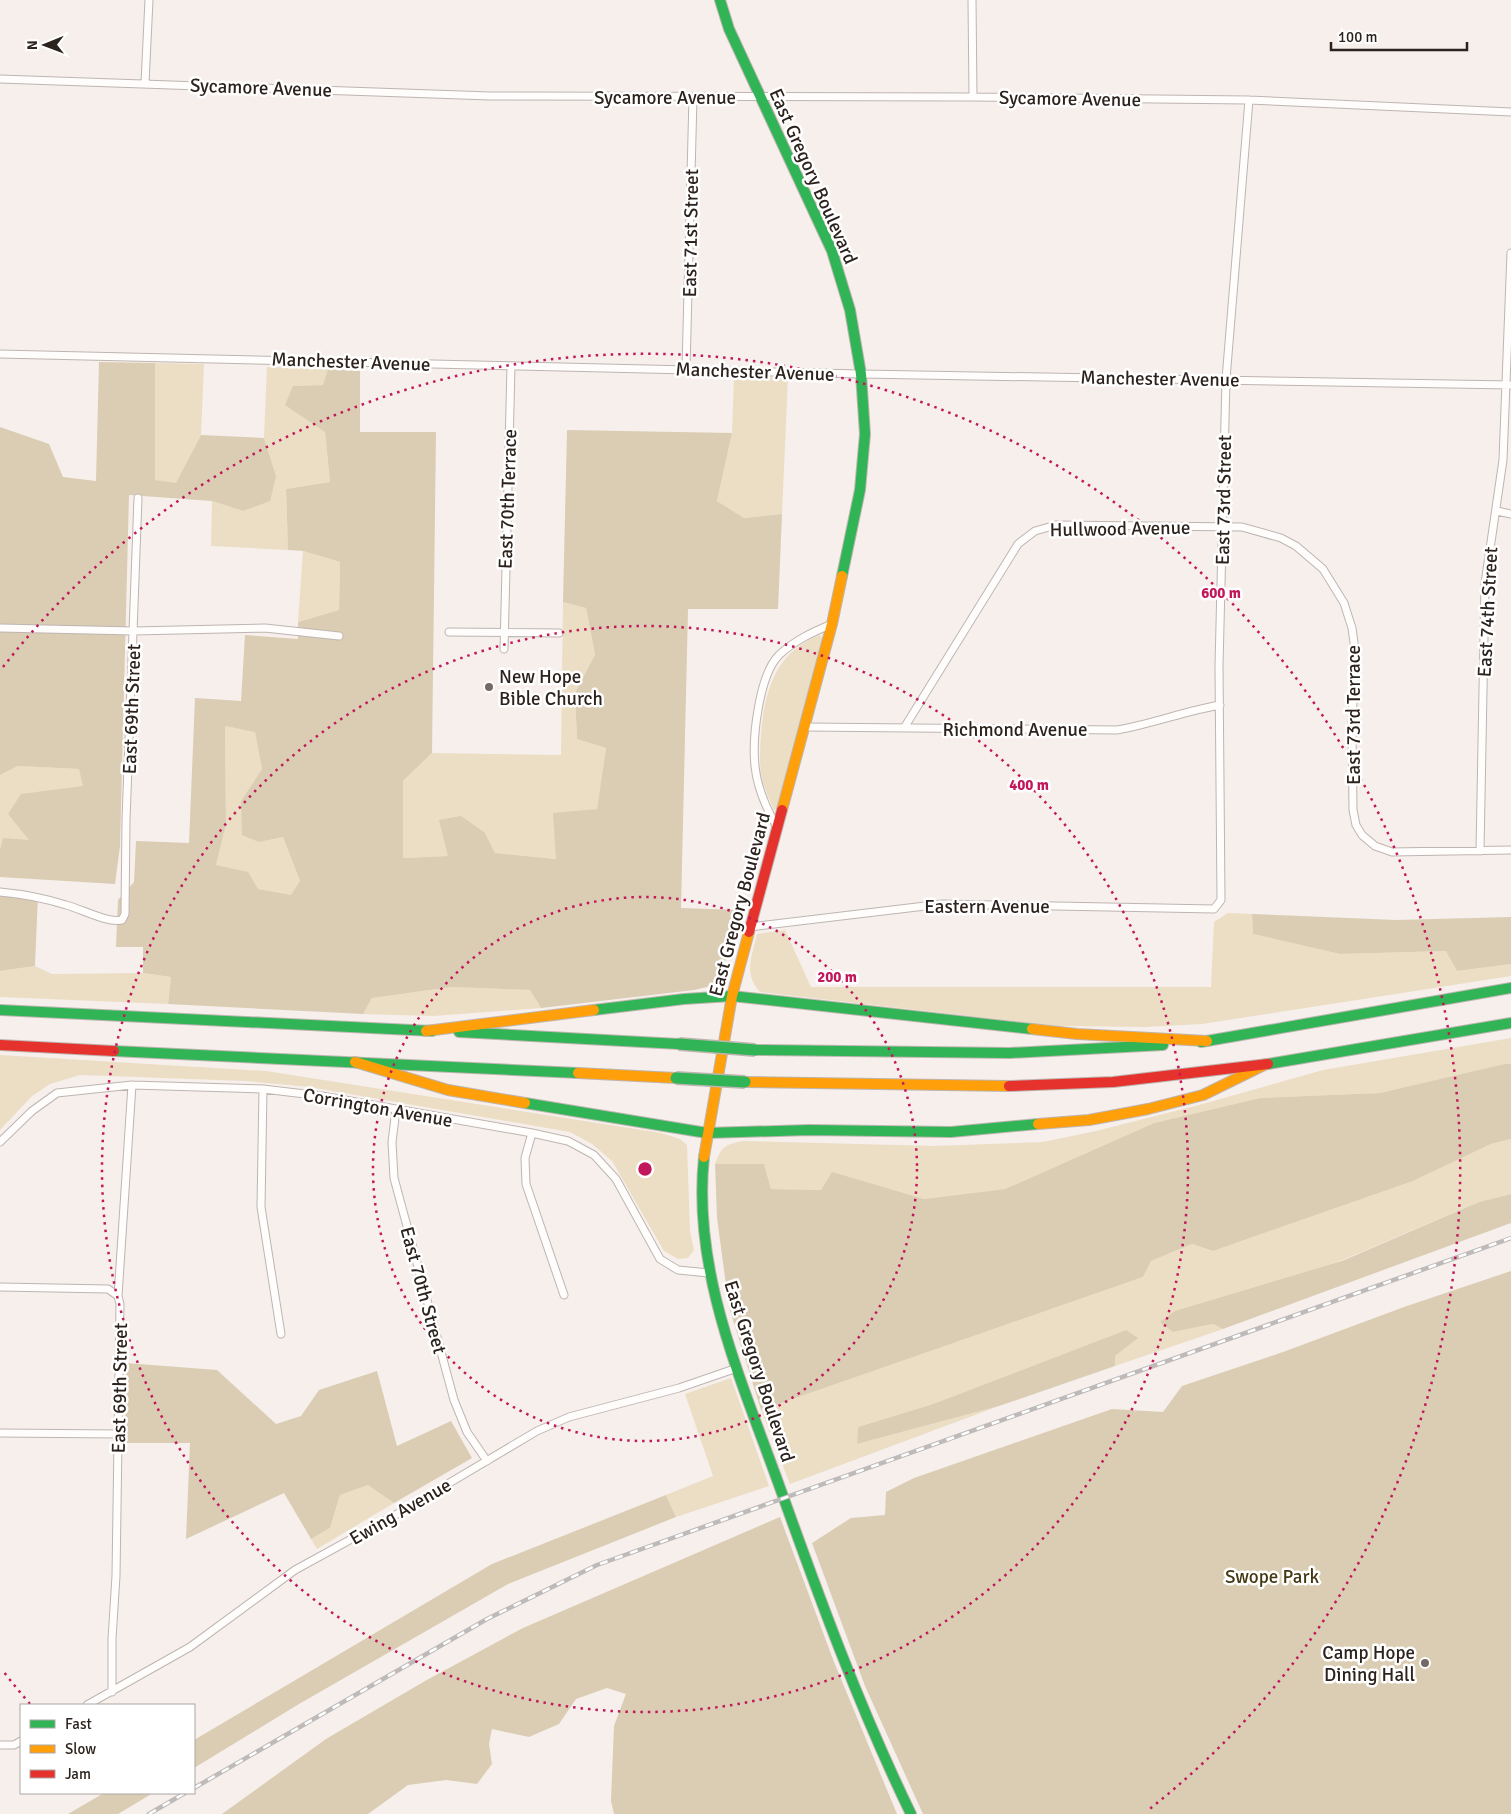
<svg xmlns="http://www.w3.org/2000/svg" width="1511" height="1814" font-family="Signika,sans-serif">
<style>
.green{fill:#ebdec4}
.forest{fill:#dacdb3;fill-rule:evenodd}
.lines{fill:none;stroke-linecap:round;stroke-linejoin:round}
.street-casing{stroke:#beb5b1;stroke-width:9}
.fast-casing{stroke:#beb5b1;stroke-width:12}
.slow-casing{stroke:#beb5b1;stroke-width:12}
.jam-casing{stroke:#beb5b1;stroke-width:12}
.street{stroke:#fefdfc;stroke-width:7}
.fast{stroke:#30b455;stroke-width:10}
.slow{stroke:#ff9f0a;stroke-width:10}
.jam{stroke:#e5322d;stroke-width:10}
.rail-casing{stroke:#bdbab9;stroke-width:4.5}
.rail{stroke:#fff;stroke-width:2.5;stroke-dasharray:8;stroke-linecap:butt}
.fast-bridge-casing{stroke:#beb5b1;stroke-width:14;stroke-linecap:butt}
.fast-bridge{stroke:#30b455;stroke-width:11}
.ring{fill:none;stroke:#c2185b;stroke-width:2.5;stroke-dasharray:2.5 5}
.poi-dot{fill:#746a66;stroke:#fff;stroke-width:2}
.labels{text-anchor:middle;stroke-width:5;stroke-linejoin:round;paint-order:stroke}
.street-label{font-size:19px;fill:#2d231e;stroke:#fff}
.poi-label{font-size:19px;fill:#2d231e;stroke:#fff;text-anchor:start}
.park-label{font-size:19px;fill:#443813;stroke:#fff}
.centre{fill:#c2185b;stroke:#fff;stroke-width:2.5}
.ring-label{font-size:15px;text-anchor:middle;font-weight:bold;fill:#c2185b;stroke:#fff;stroke-width:5;stroke-linejoin:round;paint-order:stroke}
</style>
<rect width="100%" height="100%" fill="#f7efeb"/>
<path class="green" d="M155 363 204 364 201 435 176 484 155 480Z
M267 367 328 369 324 385 294 386 325 432 330 482 286 489 288 550 211 546 212 501 243 511 276 476 264 438Z
M734 376 788 377 782 514 744 518 717 501 732 433Z
M303 551 340 562 339 610 298 622Z
M563 602 586 608 595 656 575 693 577 739 606 748 597 810 557 859 495 853 485 833 449 856 403 858V781L432 753 561 755Z
M820 635 823 640 779 807 774 810C770 800 764 789 762 778 759 764 760 749 761 735 764 692 776 651 820 635Z
M225 726 255 731 262 769 241 801 259 842 283 837 300 881 291 896 258 889 216 865 226 823Z
M18 766 79 769 84 787 29 840 0 850V775Z
M1228 913 1252 914 1253 934 1340 954 1447 951 1457 971 1511 964V976L1202 1024 1146 1027 1058 1026 760 992C743 973 752 957 757 934L785 930 811 987H1211L1214 922Z
M35 966 52 974 143 973 171 977 168 1004 0 997V971Z
M452 987 530 990 541 1008 434 1016 363 1014 372 998Z
M1511 1038V1064L1380 1093 1260 1098 1154 1123 1005 1189 924 1199 832 1173 821 1190 771 1189 764 1164H715C721 1147 726 1144 743 1141L934 1146 1043 1142 1096 1131 1199 1105 1323 1070Z
M0 1055 266 1071 661 1133 680 1139 687 1145 690 1231 694 1250 688 1258 678 1259 664 1251 612 1161 592 1144 570 1132 309 1087 246 1081 80 1075 50 1084 32 1096 0 1130Z
M1511 1139V1194L1479 1202 1173 1332 1213 1324 1223 1329 1115 1366V1356L1137 1338 1126 1330 933 1404 858 1427 857 1444 999 1406 790 1484 761 1410 1143 1277 1151 1261 1192 1244 1213 1251 1413 1181 1491 1144Z
M731 1378 769 1486 676 1517 666 1495 713 1476 685 1394Z
M368 1485 394 1503 317 1549 311 1539 330 1528 340 1495Z"/>
<path class="forest" d="M99 362 155 363V480L176 483 201 435 264 438 276 476 270 501 243 511 212 501 129 495 120 846 115 884 0 877V850L3 838 29 840 8 814 21 794 83 786 79 769 18 766 0 775V427L49 444 63 477 96 481Z
M328 369 360 371V432H436L432 753 403 781V858L448 856 439 820 461 816 485 833 495 853 556 859 553 813 597 809 606 748 577 739 575 693 595 655 586 608 563 602 567 430 732 433 717 501 744 518 782 514 778 609H688L681 908 739 910 721 976 711 986 694 990 541 1008 530 990 452 987 372 998 363 1014 168 1004 171 977 143 973V947H116L118 900 134 882 136 841 189 843 195 698 241 701 245 635 298 639V622L339 610 340 562 303 551 288 550 286 489 330 482 325 432 285 405 293 386 323 385ZM225 726 255 732 262 769 241 801 242 835 259 842 283 837 300 881 291 895 258 889 248 872 216 865 226 824Z
M0 894 38 895 35 966 0 971Z
M1252 914 1396 920 1511 917V964L1457 971 1446 951 1340 954 1253 934Z
M1505 1064H1511V1139L1491 1144 1413 1181 1213 1251 1192 1244 1151 1261 1143 1277 761 1410 729 1307 717 1218 715 1164H764L771 1189 821 1190 832 1172 924 1199 1005 1189 1154 1123 1260 1098 1380 1093Z
M1511 1194V1223L1223 1329 1213 1324 1173 1332 1160 1322 1175 1311 1342 1261 1479 1202Z
M1511 1271V1814H923L865 1686 812 1543 851 1518 885 1515 886 1492 914 1478 1112 1409 1163 1412 1182 1386 1283 1352 1404 1307Z
M1126 1330 1138 1338 1115 1356V1366L999 1406 857 1444 858 1427 933 1404Z
M126 1363 217 1370 276 1424 301 1416 319 1390 377 1371 397 1446 451 1421 472 1458 394 1503 368 1485 340 1495 330 1528 311 1539 284 1493 186 1539 190 1443H125Z
M666 1495 676 1517 508 1584 299 1704 194 1768V1740L492 1564Z
M780 1517 834 1662 897 1814H614L611 1801 614 1726 626 1694 607 1688 576 1699 559 1724 529 1737 492 1729 489 1744 492 1764 477 1784 446 1780 408 1785 368 1814H222L326 1739 425 1681 523 1628Z
M104 1793H153L118 1814H68Z"/>
<g class="lines">
<defs>
<path id="street" d="M972 0 973 97
M0 79 490 96 973 97 1249 100 1511 112
M145 83 149 0
M0 354 861 374 1511 385
M686 369 693 97
M1497 511 1511 514
M0 628 134 631 265 628 339 636
M449 632 559 633
M504 649 511 366
M806 727 1117 730C1152 724 1185 711 1220 705
M904 728 1018 544 1035 531 1056 525 1242 527 1281 538 1296 546 1323 569 1344 603 1352 628 1355 650 1352 725 1353 810 1356 825 1362 835 1375 846 1392 852 1511 850
M777 827C766 808 757 787 755 766 752 738 759 675 779 655 795 640 813 632 832 624
M1480 851 1485 583 1503 460 1511 253
M0 892C22 894 44 898 66 905 82 909 106 923 122 920L125 914 126 820 138 498
M750 927 942 904 1214 909 1221 900 1219 666 1226 379 1249 100
M263 1089 261 1207 281 1334
M396 1110 392 1142 394 1178 454 1400 467 1432 487 1461
M532 1133 525 1158 526 1184 564 1295
M0 1142 32 1111 57 1093 132 1085 263 1089 322 1096 532 1133 568 1141 594 1155 616 1179 660 1259 678 1270 709 1273
M0 1287 108 1289 118 1296
M0 1433 118 1434
M112 1692V1639L116 1576 120 1304 118 1296 132 1085
M87 1705 190 1647 295 1570 397 1514 537 1431 569 1417 679 1388 737 1368
M0 1745H14L21 1741"/>
<path id="fast" d="M720 0 729 29 832 251 850 310 861 374 865 434 860 490 842 576
M0 1010 432 1031
M594 1010 684 999 732 996 1032 1029
M459 1032 679 1044
M1201 1042 1511 988
M755 1050 1010 1053 1163 1045
M114 1051 578 1073
M1268 1064 1511 1023
M525 1103 707 1133 809 1130 951 1132 1038 1124
M704 1157C692 1272 741 1379 779 1485 819 1597 859 1707 911 1814"/>
<path id="slow" d="M782 810 832 624 842 576
M1032 1029 1077 1034 1207 1041
M426 1031 594 1010
M355 1062 448 1090 525 1103
M578 1073 676 1078
M745 1082 1009 1086
M1038 1124 1089 1120 1148 1109 1203 1095 1266 1064
M704 1157 732 996 749 932"/>
<path id="jam" d="M749 932 782 810
M0 1045 114 1051
M1009 1086 1113 1082 1268 1064"/>
</defs>
<use href="#street" class="street-casing"/>
<use href="#fast" class="fast-casing"/>
<use href="#slow" class="slow-casing"/>
<use href="#jam" class="jam-casing"/>
<use href="#street" class="street"/>
<use href="#fast" class="fast"/>
<use href="#slow" class="slow"/>
<use href="#jam" class="jam"/>
<defs>
<path id="rail" d="M194 1788 487 1619 597 1565 1511 1238
M149 1814 185 1793"/>
</defs>
<use href="#rail" class="rail-casing"/>
<use href="#rail" class="rail"/>
<defs>
<path id="fast-bridge" d="M679 1044 755 1050
M676 1078 745 1082"/>
</defs>
<use href="#fast-bridge" class="fast-bridge-casing"/>
<use href="#fast-bridge" class="fast-bridge"/>
</g>
<g class="ring">
<circle cx="645" cy="1169" r="272"/>
<circle cx="645" cy="1169" r="543"/>
<path d="M30 1704A815 815 0 0 1 3 1671M3 667A815 815 0 1 1 1147 1811"/>
</g>
<g class="poi-dot">
<circle cx="489" cy="687" r="5"/>
<circle cx="1425" cy="1663" r="5"/>
</g>
<g class="labels">
<g class="street-label">
<text transform="translate(261 87) rotate(2)" y="7">Sycamore Avenue</text>
<text x="665" y="104">Sycamore Avenue</text>
<text transform="translate(1070 98) rotate(1)" y="7">Sycamore Avenue</text>
<text transform="translate(814 176) rotate(66)" y="7">East Gregory Boulevard</text>
<text transform="translate(690 233) rotate(-89)" y="7">East 71st Street</text>
<text transform="translate(351 361) rotate(2)" y="7">Manchester Avenue</text>
<text transform="translate(755 371) rotate(2)" y="7">Manchester Avenue</text>
<text transform="translate(1160 378) rotate(1)" y="7">Manchester Avenue</text>
<text transform="translate(507 499) rotate(-88)" y="7">East 70th Terrace</text>
<text transform="translate(1223 500) rotate(-89)" y="7">East 73rd Street</text>
<text transform="translate(1120 528) rotate(-1)" y="7">Hullwood Avenue</text>
<text transform="translate(1487 612) rotate(-87)" y="7">East 74th Street</text>
<text transform="translate(131 709) rotate(-88)" y="7">East 69th Street</text>
<text transform="translate(1353 715) rotate(-90)" y="7">East 73rd Terrace</text>
<text x="1015" y="736">Richmond Avenue</text>
<text transform="translate(739 904) rotate(-75)" y="7">East Gregory Boulevard</text>
<text x="987" y="913">Eastern Avenue</text>
<text transform="translate(378 1107) rotate(10)" y="7">Corrington Avenue</text>
<text transform="translate(424 1290) rotate(75)" y="7">East 70th Street</text>
<text transform="translate(760 1371) rotate(72)" y="7">East Gregory Boulevard</text>
<text transform="translate(119 1388) rotate(-89)" y="7">East 69th Street</text>
<text transform="translate(400 1511) rotate(-30)" y="7">Ewing Avenue</text>
</g>
<g class="poi-label">
<text x="499" y="683">New Hope<tspan x="499" dy="22">Bible Church</tspan></text>
<text x="1415" y="1659" text-anchor="end">Camp Hope<tspan x="1415" dy="22">Dining Hall</tspan></text>
</g>
<g class="park-label">
<text x="1272" y="1583">Swope Park</text>
</g>
</g>
<circle cx="645" cy="1169" r="8" class="centre"/>
<g class="ring-label">
<text x="1221" y="598">600 m</text>
<text x="1029" y="790">400 m</text>
<text x="837" y="982">200 m</text>
</g>
<rect x="20" y="1704" width="175" height="90" fill="#ffffff" stroke="#aba7a5"/>
<rect x="30" y="1720" width="25" height="8" fill="#30b455" stroke="#aba7a5"/>
<text x="65" y="1729" font-size="15" fill="#2d231e">Fast</text>
<rect x="30" y="1745" width="25" height="8" fill="#ff9f0a" stroke="#aba7a5"/>
<text x="65" y="1754" font-size="15" fill="#2d231e">Slow</text>
<rect x="30" y="1770" width="25" height="8" fill="#e5322d" stroke="#aba7a5"/>
<text x="65" y="1779" font-size="15" fill="#2d231e">Jam</text>
<g transform="translate(45 45) rotate(269)" stroke="#ffffff" stroke-width="4" paint-order="stroke">
<path d="M0-4L9 19L0 12L-9 19Z" fill="#2d231e"/>
<text y="-8" font-size="14" font-weight="bold" text-anchor="middle" fill="#2d231e">N</text>
</g>
<path d="M1331 42v8h136v-8" fill="none" stroke="#2d231e" stroke-width="2.5"/>
<text x="1338" y="42" font-size="15" fill="#2d231e" stroke="#ffffff" stroke-width="4" paint-order="stroke">100 m</text>
</svg>
